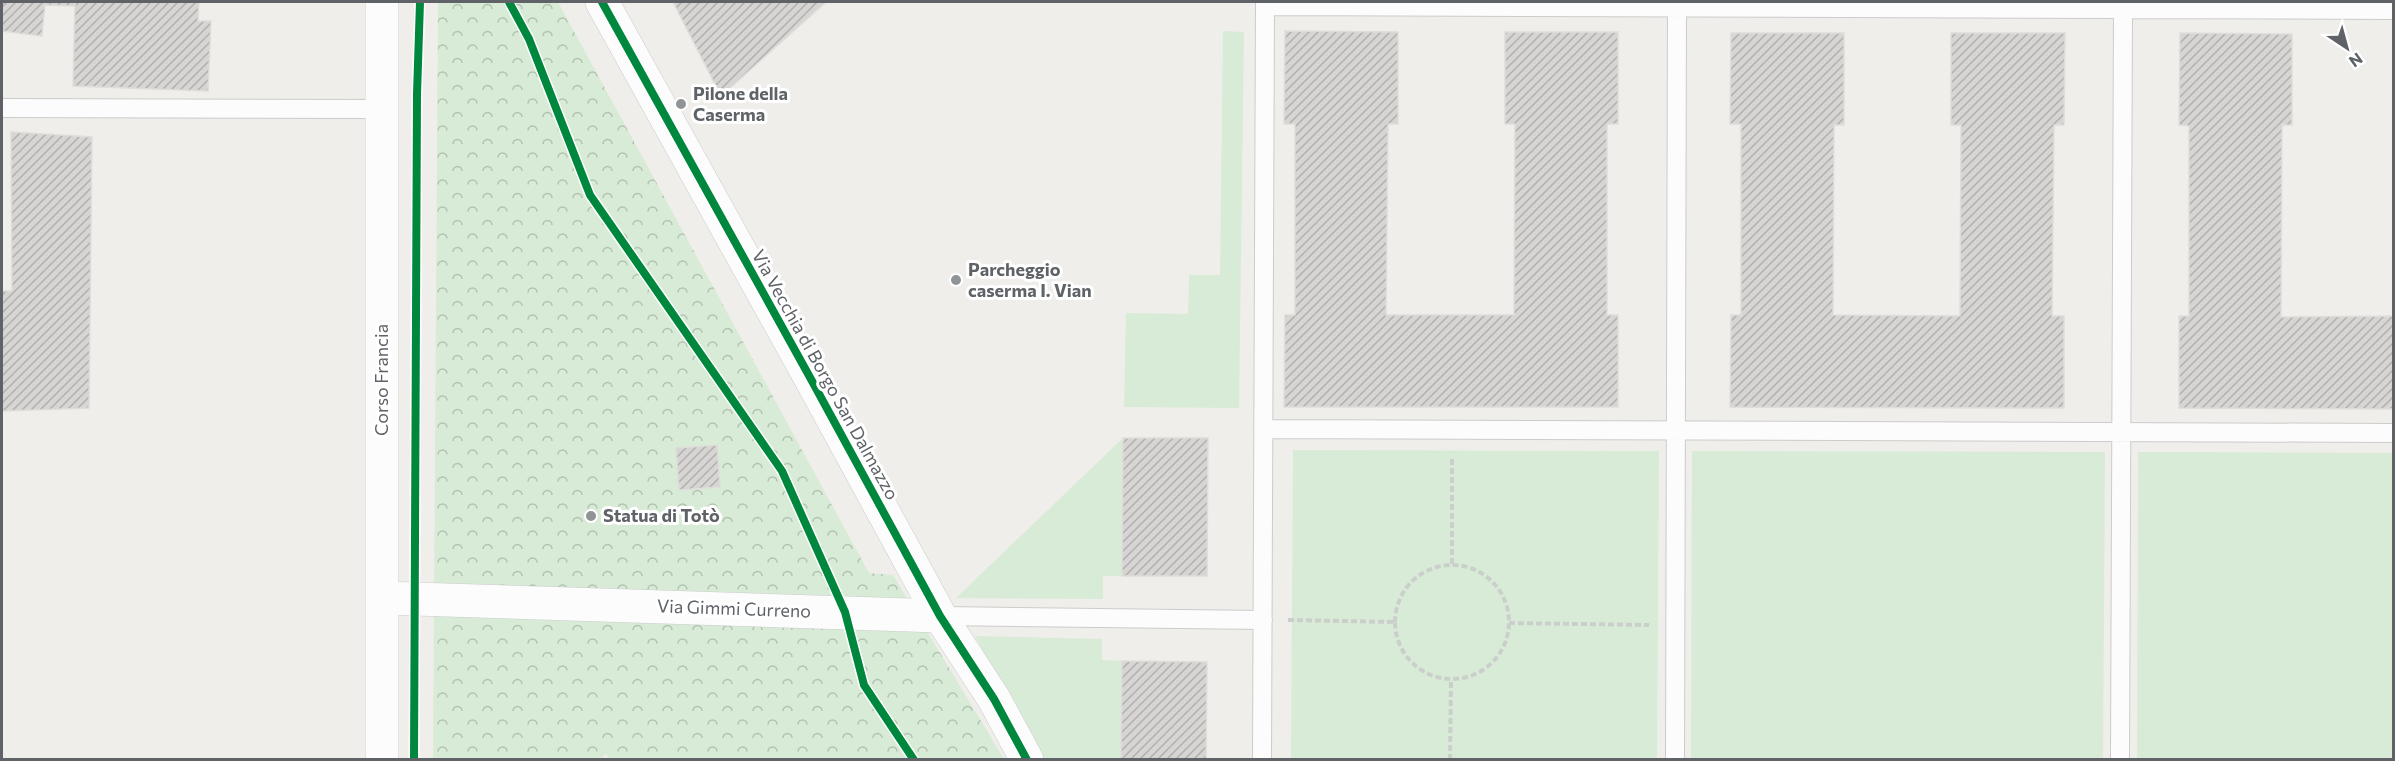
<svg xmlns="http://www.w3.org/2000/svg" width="2395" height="761" font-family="Commissioner,sans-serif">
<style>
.grass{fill:#d8ebd6}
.forest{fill:url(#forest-crowns)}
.building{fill:url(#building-hatch);stroke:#deddd9;stroke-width:1.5}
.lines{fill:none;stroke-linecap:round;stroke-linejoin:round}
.lane-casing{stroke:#cbcccc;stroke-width:20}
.street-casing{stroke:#cbcccc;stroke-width:34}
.secondary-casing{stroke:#cacacb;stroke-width:34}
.path{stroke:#cacfcc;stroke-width:4;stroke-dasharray:6 3;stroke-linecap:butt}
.lane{stroke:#fdfcfc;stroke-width:18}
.street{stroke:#fdfcfc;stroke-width:33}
.secondary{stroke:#fdfcfc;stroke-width:33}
.cycleway-casing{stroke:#fff;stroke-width:11}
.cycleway{stroke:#00873e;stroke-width:8}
.poi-dot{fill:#919496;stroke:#fff;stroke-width:2}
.labels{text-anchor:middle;stroke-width:6;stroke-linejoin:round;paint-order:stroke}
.poi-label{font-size:18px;font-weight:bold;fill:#5f6368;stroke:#fff;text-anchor:start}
.street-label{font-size:18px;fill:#5f6368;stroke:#fff}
</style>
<defs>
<pattern id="forest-crowns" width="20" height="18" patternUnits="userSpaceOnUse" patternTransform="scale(1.5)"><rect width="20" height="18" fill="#d8ebd6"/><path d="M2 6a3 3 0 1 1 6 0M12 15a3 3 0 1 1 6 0" fill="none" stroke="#b2c2b1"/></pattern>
<pattern id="building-hatch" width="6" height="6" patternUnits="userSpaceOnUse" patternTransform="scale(1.5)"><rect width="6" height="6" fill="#d6d5d3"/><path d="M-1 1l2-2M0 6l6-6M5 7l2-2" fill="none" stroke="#b1b0af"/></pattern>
</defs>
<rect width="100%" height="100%" fill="#efeeea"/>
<path class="grass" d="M1223 31 1244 32 1239 408 1124 407 1126 313 1188 314 1189 275H1220Z
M1123 438 1122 576H1103V599L956 598Z
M1293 450 1659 451 1657 759H1291Z
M1692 451 2105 452 2103 759H1691Z
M2138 452 2393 453V759H2137Z
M975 636 1102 639V660L1122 661 1121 759H1041Z"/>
<path class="forest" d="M438 2H558L869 573 893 575 1004 759 610 760 606 754 599 760H433Z"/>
<path class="building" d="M2 2H75V6L45 5 42 36 2 31Z
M75 2H199L198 21H211L208 91 73 86Z
M673 2H826L721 96Z
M1285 31 1398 32V124H1388L1386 315H1514L1515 124H1505V32H1618V124H1607V315H1618V407H1284L1285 315H1295V124H1284Z
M1731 33H1844V125H1834L1833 315 1960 316 1961 125H1951V33H2065L2064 125H2054L2052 316H2064V408L1730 407 1731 315H1741V124H1730Z
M2180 33 2292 34V125H2282L2281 317 2394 316V409L2179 408V316H2189V126L2179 125Z
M11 132 92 137 89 408 2 411V291H12Z
M1123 438H1208L1207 576H1122Z
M717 445 720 487 679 490 676 448Z
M1122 661 1207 662 1206 760H1121Z"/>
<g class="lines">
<defs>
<path id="lane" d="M1265 6 2394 10
M2 108 380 109
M1263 429 2394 433
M940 616 1263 620
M1262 760 1265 2
M1675 760 1677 8
M2120 760 2123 9"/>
<path id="street" d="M602 2 812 381 940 616 994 699 1027 760
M383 598 940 616"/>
<path id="secondary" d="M382 760V2"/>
</defs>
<use href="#lane" class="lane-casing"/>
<use href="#street" class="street-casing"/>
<use href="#secondary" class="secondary-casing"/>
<path class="path" d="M1452 564V457
M1395 622a57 57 0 1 1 114 0a57 57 0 1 1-114 0Z
M1288 620 1395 622
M1509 623 1649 625
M1450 760 1451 680"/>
<use href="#lane" class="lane"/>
<use href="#street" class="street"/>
<use href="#secondary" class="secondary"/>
<defs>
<path id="cycleway" d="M509 2 529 39 590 195 782 471 845 612 864 685 914 760
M602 2 812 381 940 616 994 699 1027 760
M414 760 417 94 420 2"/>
</defs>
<use href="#cycleway" class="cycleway-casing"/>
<use href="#cycleway" class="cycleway"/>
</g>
<g class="poi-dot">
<circle cx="681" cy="104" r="6"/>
<circle cx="956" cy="280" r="6"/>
<circle cx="591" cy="516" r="6"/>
</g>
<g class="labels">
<g class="poi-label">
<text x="693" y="100">Pilone della<tspan x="693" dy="21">Caserma</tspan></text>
<text x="968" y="276">Parcheggio<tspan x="968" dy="21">caserma I. Vian</tspan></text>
<text x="603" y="522">Statua di Totò</text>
</g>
<g class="street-label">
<text transform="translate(825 375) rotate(61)" y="6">Via Vecchia di Borgo San Dalmazzo</text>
<text transform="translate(382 380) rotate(-90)" y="6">Corso Francia</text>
<text transform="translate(734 609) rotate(2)" y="6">Via Gimmi Curreno</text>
</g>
</g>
<rect width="2395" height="761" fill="none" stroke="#5f6368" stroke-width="6"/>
<g transform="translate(2347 48) rotate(144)" stroke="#ffffff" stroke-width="4.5" paint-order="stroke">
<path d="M0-4.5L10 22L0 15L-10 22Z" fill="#5f6368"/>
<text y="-9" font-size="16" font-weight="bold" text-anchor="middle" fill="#5f6368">N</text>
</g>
</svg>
